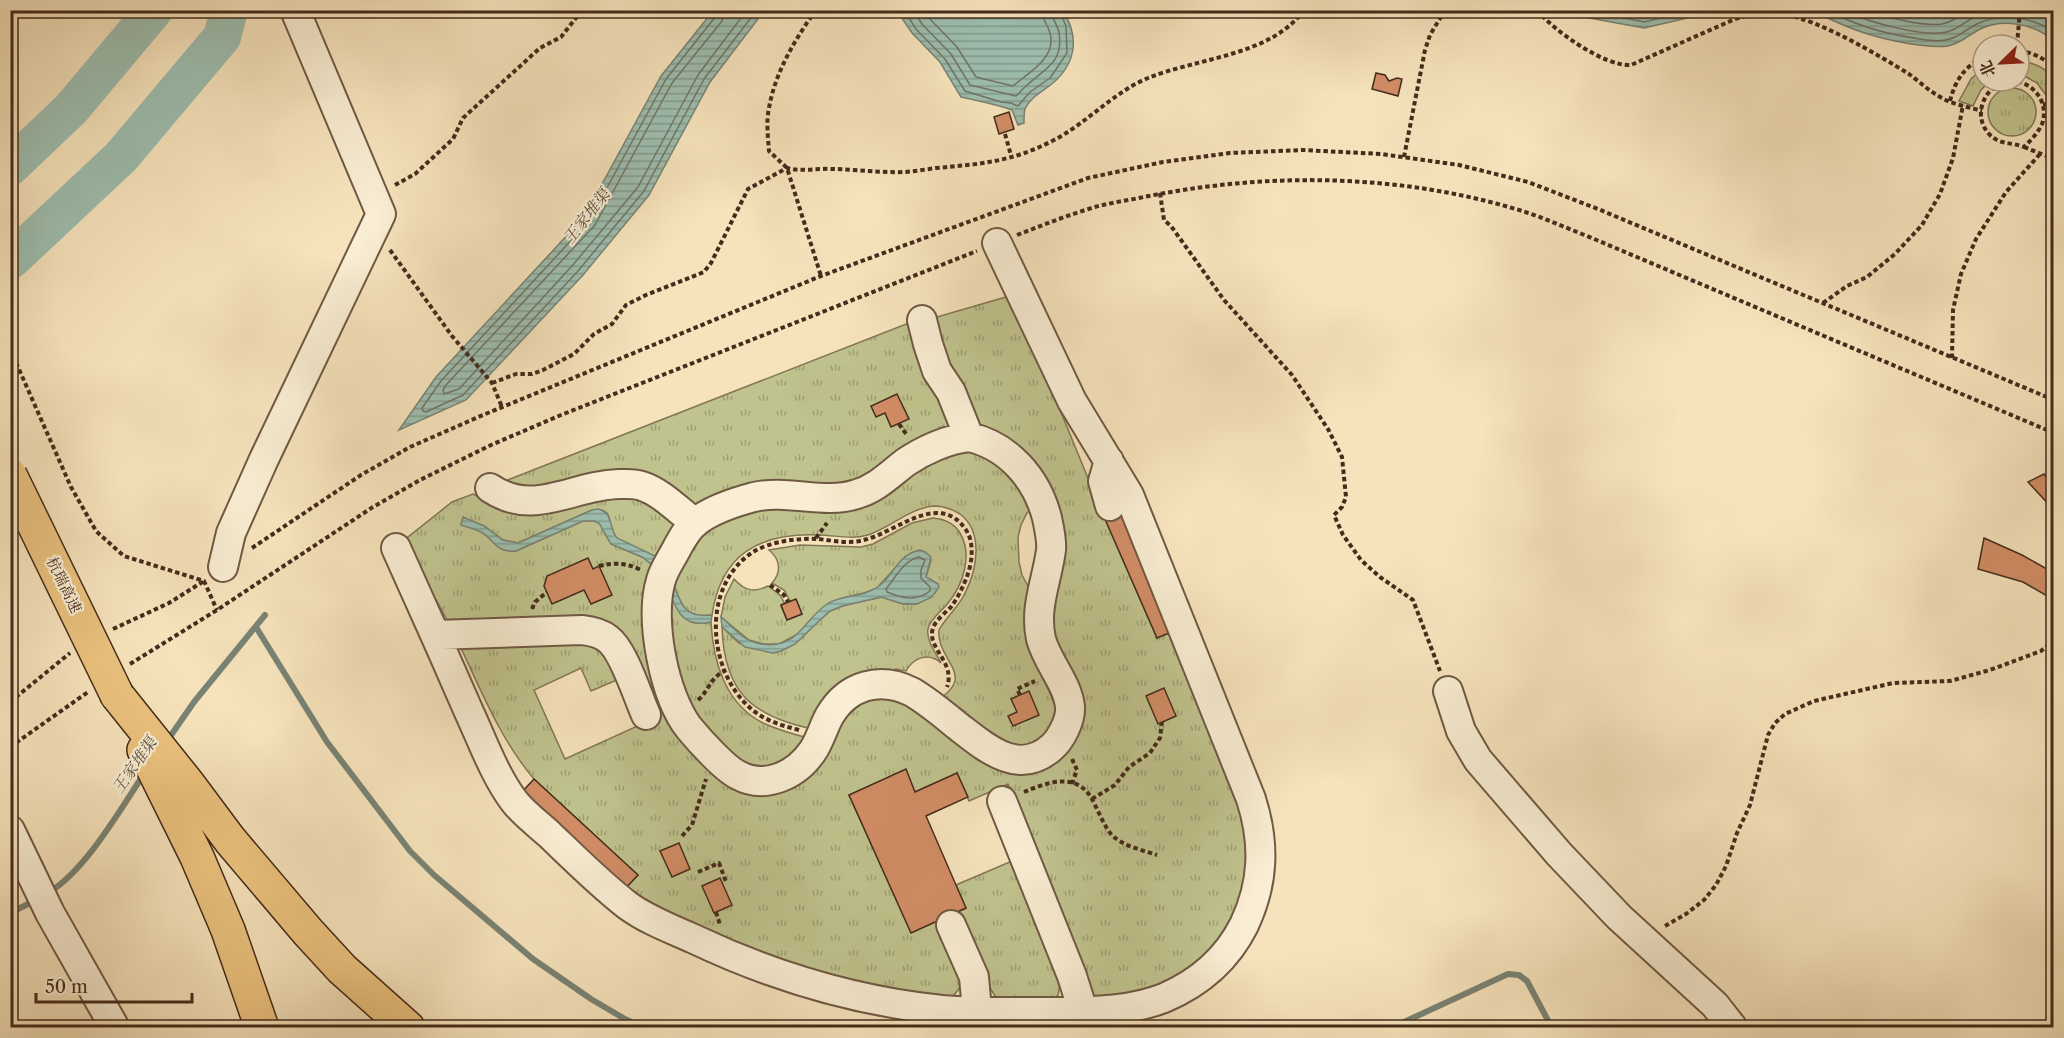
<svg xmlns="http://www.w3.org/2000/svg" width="2064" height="1038" font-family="'Libre Caslon Text','Noto Serif SC',serif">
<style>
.grass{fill:url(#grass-tufts);stroke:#827754;stroke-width:1.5}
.water{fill:url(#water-rules);stroke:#798374;stroke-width:1.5}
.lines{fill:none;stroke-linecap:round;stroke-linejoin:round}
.shore{stroke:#707465;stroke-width:1.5}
.stream{stroke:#798374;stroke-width:6}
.river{stroke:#9dbeaf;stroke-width:38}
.building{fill:#d28d66;stroke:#442b1b;stroke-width:1.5}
.minor-casing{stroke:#705943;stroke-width:32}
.highway-casing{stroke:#442b1b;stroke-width:36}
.path{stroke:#442b1b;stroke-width:4;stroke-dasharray:4.5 3;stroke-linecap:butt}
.minor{stroke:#f9edd3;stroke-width:28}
.highway{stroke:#ebc27e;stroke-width:33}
.highway-bridge-casing{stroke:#442b1b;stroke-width:36;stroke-linecap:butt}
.highway-bridge{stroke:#ebc27e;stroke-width:33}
.labels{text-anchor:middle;stroke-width:4.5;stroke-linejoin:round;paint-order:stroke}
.street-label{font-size:15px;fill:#442b1b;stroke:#f9edd3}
.water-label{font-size:16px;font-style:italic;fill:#5a5040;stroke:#f9edd3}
</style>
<defs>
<pattern id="grass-tufts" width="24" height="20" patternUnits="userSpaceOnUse" patternTransform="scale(1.5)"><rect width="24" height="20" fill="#c0c38e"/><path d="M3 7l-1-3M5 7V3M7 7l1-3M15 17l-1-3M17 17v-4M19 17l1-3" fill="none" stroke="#9e9f73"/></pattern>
<pattern id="water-rules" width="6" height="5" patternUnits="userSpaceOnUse" patternTransform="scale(1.5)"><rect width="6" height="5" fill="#9dbeaf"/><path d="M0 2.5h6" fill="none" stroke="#829b8e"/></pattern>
</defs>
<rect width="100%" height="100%" fill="#f6e3bc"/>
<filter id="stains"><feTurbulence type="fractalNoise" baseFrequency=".00333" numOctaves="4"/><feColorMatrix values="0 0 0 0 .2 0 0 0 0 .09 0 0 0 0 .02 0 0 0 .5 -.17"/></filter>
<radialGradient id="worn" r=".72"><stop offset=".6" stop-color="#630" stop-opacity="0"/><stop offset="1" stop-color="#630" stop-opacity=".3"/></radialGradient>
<path class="grass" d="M2022 61C2033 63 2051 69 2054 82 2055 86 2053 92 2053 97L2049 99 2037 83 2019 73Z
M1983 68V81H1990L1981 90 1973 106 1959 101 1971 79Z
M1988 112a24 24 0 1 1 48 0a24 24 0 1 1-48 0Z
M1013 295 1101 510 1157 638 1176 630C1188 666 1202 701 1216 737 1241 798 1269 851 1236 916 1229 931 1220 945 1208 957 1179 985 1140 1000 1100 1000L1089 991 1008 784 969 801 957 773 915 792 905 770 849 795 911 932 938 920C944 934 965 970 961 984 959 991 952 998 945 1000 939 1002 930 999 923 998 873 991 820 980 772 962 725 945 665 918 624 890L638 875 534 779C500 739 481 690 459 644L463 641 588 637 600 642 608 648 620 670 617 680 591 691 581 668 534 690 565 759 653 719 654 716C647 699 632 653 622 642 612 631 598 626 584 624L455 627 450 625 403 541 452 502 473 494C526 525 560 494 613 490 622 489 632 489 641 492 646 495 652 498 657 502 665 507 676 514 682 523L681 531 662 562C649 550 626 547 616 538 605 527 618 507 592 510L518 543 503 540 484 526 463 518 461 524C468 527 478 529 484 533 496 542 497 552 516 551L583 521H594L599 523 611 544 642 557 659 570C640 614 656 688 682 727 689 736 698 745 706 754 729 778 745 794 780 784 835 768 818 693 882 691 916 690 957 734 983 755L1008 765 1019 767 1045 760 1061 747 1068 737 1077 706 1068 682 1051 651 1046 635 1045 605 1056 556 1057 541 1055 523 1050 507 1043 489 1032 470 1007 446 978 429 971 421 938 357 933 342 930 319Z
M914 321 957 422 870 484 701 513 672 498 546 495 505 481Z
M982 447 1036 505 1027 513 1021 525 1018 537 1019 562 1022 575 1034 597 1049 675 1061 723 1022 755 936 701C979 675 936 661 939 630 946 617 959 607 965 593 977 570 984 532 960 514 952 509 943 506 934 506 910 508 890 528 868 535 851 540 835 535 818 535 759 533 721 554 712 615 680 619 680 599 670 574L712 521 798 500 917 461Z
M933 518C944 519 954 523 960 533 973 555 963 585 948 603 942 611 930 619 928 629 926 641 936 653 941 663 929 652 914 657 906 671L896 669 889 671 817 730C753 717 724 694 722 627L739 643 773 653 781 651 795 644 820 620 830 611 842 606 882 597 903 604H917L938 584 926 577 931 560 906 556 877 588 864 593 839 599 826 605 798 634 779 644H764L749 640 721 617 725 597 734 579C745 591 754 593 768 586L780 595 785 604 781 606 787 620 802 614 796 600 790 601 784 590 772 583C782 572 780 559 769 550L800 545 861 547 873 544 912 523Z
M666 585C676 606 682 629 711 622 713 661 725 704 763 723 778 730 796 735 812 739L787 769H740L678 694Z
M1012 861 1061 980 1058 995 1052 1000 997 999 990 988 957 912 966 908 956 885Z"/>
<path class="water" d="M713 11H764L710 82 649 195 583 275 466 400 399 430 436 377 584 217 661 76Z
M897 11H1063C1079 36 1077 62 1053 83 1044 91 1031 96 1025 109 1024 112 1024 119 1024 123L1018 125 1012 110C996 104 978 101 961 97L940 62 912 33Z
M1564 11H1713L1705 14 1644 28 1584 17Z
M1817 11H2053V40C2034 24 2003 18 1980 29 1969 35 1960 44 1948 46 1935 48 1923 45 1911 44 1875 38 1852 30 1819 14Z
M598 509C614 513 608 527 617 538L657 557 659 570 642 557 611 544 599 523 594 521H583L516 551C495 553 494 539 481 532 475 529 468 527 461 525L463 517 484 526 503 540 518 543 592 510Z
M920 550 925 552 931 557 926 577 938 584 939 587 932 597 917 604H903L881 597 842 606 830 611 820 620 795 644 781 651 773 653 745 647 722 627 721 617C728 623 735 630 742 636 758 648 783 648 797 634 808 624 815 612 827 604 843 594 864 598 879 586 895 574 897 555 920 550Z
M670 574C680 599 680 619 712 615L711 622C681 629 676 608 666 585Z"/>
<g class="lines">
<path class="shore" d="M717 10 716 16 666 79 589 221 441 381 422 408 423 411 426 412 463 395 578 271 644 191 704 79 757 10
M725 10 722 21 672 83 595 225 446 385 443 390 444 394 459 389 572 266 638 187 698 75 747 10
M904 10 916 29 945 59 965 91 1001 102 1011 103 1018 106 1030 92 1050 78 1067 53 1066 26 1059 10
M913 10 922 24 951 54 970 85 1016 96C1020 93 1022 89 1026 86 1044 69 1064 63 1059 33 1058 24 1051 19 1051 10
M924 10 930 19 957 47 976 77 1013 86C1028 73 1057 58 1050 33 1048 25 1042 20 1042 10
M1584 10 1644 22 1695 10
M1826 10C1856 25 1881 33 1914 38 1924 40 1935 42 1946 40 1959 38 1967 28 1979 23 2002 13 2033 17 2054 32
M1843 10C1864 21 1925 38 1947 32 1958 29 1966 21 1976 16 1981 14 1988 12 1993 10
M1867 10C1885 17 1924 27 1942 24 1952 22 1960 16 1968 10
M919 557 925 560 921 570V578L930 587V591C916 602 902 598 887 592L886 589C896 577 903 561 919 557Z"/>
<path class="stream" d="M256 627 327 742 410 851 434 875 533 959 591 999 625 1019 644 1028
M167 741 194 702 265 615
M48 893C86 870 119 811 144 774
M10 913 36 900
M1391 1028 1508 974 1519 975 1527 981 1552 1028"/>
<path class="river" d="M10 167 71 109 154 10
M11 260 121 157 222 37 229 10"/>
</g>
<path class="building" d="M1376 73 1385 75 1389 81 1397 78 1402 79 1398 96 1372 89Z
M1009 112 1014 129 999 134 994 117Z
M897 394 909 419 891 427 885 413 876 417 871 406Z
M2044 474 2054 486V510L2028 482Z
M1120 502 1176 630 1157 638 1101 510Z
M1984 538 2022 555 2054 573V600L2023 582 1978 569Z
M588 558 593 569 599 566 612 595 591 604 584 590 552 604 544 586 547 576Z
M796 599 802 614 787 620 781 605Z
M1164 688 1176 716 1158 724 1146 696Z
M1029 691 1039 715 1013 726 1008 716 1017 712 1011 699Z
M906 769 915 792 957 773 968 797 926 816 966 908 911 933 849 795Z
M534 779 638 875 624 890 520 794Z
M679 843 690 869 672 877 660 851Z
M720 878 732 905 714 913 702 886Z"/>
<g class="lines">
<defs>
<path id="minor" d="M922 320 928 344 937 371 951 392 969 437
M969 437C1009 446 1037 479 1047 518 1049 528 1052 540 1051 550 1047 581 1034 607 1041 639 1047 662 1068 684 1070 707 1071 720 1061 739 1052 747 1019 777 986 748 959 727 944 715 929 702 912 692 880 676 848 685 830 715 823 727 820 741 812 752 796 775 765 790 738 775 724 768 699 740 689 728 664 696 649 619 661 580 664 569 672 558 677 548 682 539 687 529 696 522 711 510 735 502 754 497 788 489 824 505 857 494 877 488 890 474 906 462 924 450 948 439 969 437Z
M1109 461 1103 481 1110 506
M490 488C534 518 572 485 619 484 627 484 634 483 642 486 661 492 679 511 695 523
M396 548C421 603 445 657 469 712 482 740 495 776 514 801 523 813 538 824 550 835 575 859 600 884 627 905 647 920 672 929 694 939 772 976 855 1001 942 1010 979 1013 1017 1012 1054 1012 1091 1011 1128 1012 1164 998 1199 983 1227 959 1244 925 1264 883 1265 843 1251 799L1129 495 1072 401 997 243
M223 567 231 533 264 459 381 214 295 10
M435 635 582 630C591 631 601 633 608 639 624 651 637 695 646 715
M1448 691 1461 731 1478 760 1559 854 1619 917 1715 1005 1733 1028
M1002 801 1072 976 1083 1011
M10 830 50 913 115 1028
M951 925 974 977 977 1011"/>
<path id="highway" d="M117 695 189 785 230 840 308 932 342 969 408 1028
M144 750 197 857 228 930 262 1028"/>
</defs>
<use href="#minor" class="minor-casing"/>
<use href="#highway" class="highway-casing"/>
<path class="path" d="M816 10C795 39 775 73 769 108 766 122 768 137 769 151L787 168 821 276
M1537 10C1554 31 1605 67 1631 65L1735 19C1752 14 1768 12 1785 15 1818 19 1880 56 1909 74 1920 82 1930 92 1942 98 1954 105 1969 107 1982 111
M2017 45 2020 10
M2019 51C2032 52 2044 58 2054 68
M2009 81C1984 85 1971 116 1990 135 2000 145 2012 142 2024 147 2031 140 2038 133 2042 124 2049 104 2036 85 2016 81
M1950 101C1956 78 1964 69 1983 56
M2043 105 2054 102
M1005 134 1012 159
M2024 147 2054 159
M1404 157 1425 50 1430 35 1445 10
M395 185 415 174 453 139 463 118 540 48 561 37 579 14 600 10
M1160 193 1164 220 1171 226 1224 300 1292 375 1328 429 1342 457 1346 497 1342 507 1334 515 1343 535 1361 560 1380 577 1413 600 1440 671
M1017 235C1043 225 1068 215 1095 207 1109 203 1124 201 1139 198 1263 172 1397 173 1519 210 1542 217 1564 227 1587 236L2054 433
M390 250 452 336 492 383 502 407
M1823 303 1847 286 1867 277 1895 254 1922 225 1940 194 1953 158 1963 105
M10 349 71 487 96 531 124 556 204 581 217 610
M1952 358 1953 310 1961 274 1976 239 2006 192 2040 154
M492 383 516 374H532L543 370 574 354 594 334 612 324 626 305 646 295 704 272 711 263 748 189 787 168C802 172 817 168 832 169 851 169 871 172 891 172 906 173 921 170 936 168 981 164 1012 162 1054 140 1087 123 1114 92 1148 78 1197 58 1271 56 1304 10
M899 424 907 435
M816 538 827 523
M252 548 361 475 410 447 483 415 821 276 1088 178 1163 162 1230 153 1303 150 1381 154 1459 165 1528 182 1598 209 2054 400
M599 566C615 562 626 563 641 570
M770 585 784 595 788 602
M532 609 535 602 547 592
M113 629 169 603 204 581
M130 664 217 610 373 507 420 480 491 445 561 415 977 251
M1020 695 1017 689 1035 681
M698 700C709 691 710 677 725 671
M10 702 70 653
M799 730C780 725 762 720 747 705 707 666 702 585 753 552 771 541 798 538 819 539 834 541 850 544 864 540 897 532 939 490 966 530 975 543 972 565 966 579 962 589 957 599 951 607 945 613 936 620 933 628 926 648 956 662 947 687
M10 747 88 692
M1072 759 1077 770 1072 784
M1024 792C1048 782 1078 771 1093 801 1099 812 1103 824 1111 834 1122 846 1142 850 1157 855
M1092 799 1115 785 1129 767 1150 753 1160 738 1162 722
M682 836 692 825 706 779
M698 872 719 863 725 879 721 881
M716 912 720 925
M1665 926 1686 914 1704 900 1716 885 1726 866 1737 833 1750 805 1768 735 1775 723 1785 714 1814 701 1893 683 1950 681 1990 670 2041 651 2054 640"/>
<use href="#minor" class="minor"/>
<use href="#highway" class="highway"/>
<defs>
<path id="highway-bridge" d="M10 475 117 695"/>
</defs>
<use href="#highway-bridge" class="highway-bridge-casing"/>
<use href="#highway-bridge" class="highway-bridge"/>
</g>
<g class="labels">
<g class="street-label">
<text transform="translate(64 585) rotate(64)" y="5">杭瑞高速</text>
</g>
<g class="water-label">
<text transform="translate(586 216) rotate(-52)" y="6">王家堆渠</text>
<text transform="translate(134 765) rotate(-55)" y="6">王家堆渠</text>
</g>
</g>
<rect width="2064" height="1038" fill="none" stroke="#f6e3bc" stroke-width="36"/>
<rect x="12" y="12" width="2040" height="1014" fill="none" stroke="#442b1b" stroke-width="3"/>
<rect x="18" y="18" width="2028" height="1002" fill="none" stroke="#442b1b" stroke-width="1.5"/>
<g transform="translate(2001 63) rotate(246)"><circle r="28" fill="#f9edd3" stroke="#b19f89" stroke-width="1.5"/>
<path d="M0-4.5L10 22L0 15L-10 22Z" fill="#8f2418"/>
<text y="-9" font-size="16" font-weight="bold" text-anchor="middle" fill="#442b1b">北</text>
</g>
<path d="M36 993v9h156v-9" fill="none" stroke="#442b1b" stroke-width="3"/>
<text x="45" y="993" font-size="18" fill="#442b1b" stroke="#f9edd3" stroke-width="4.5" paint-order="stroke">50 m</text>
<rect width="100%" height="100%" filter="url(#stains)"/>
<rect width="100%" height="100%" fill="url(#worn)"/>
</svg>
